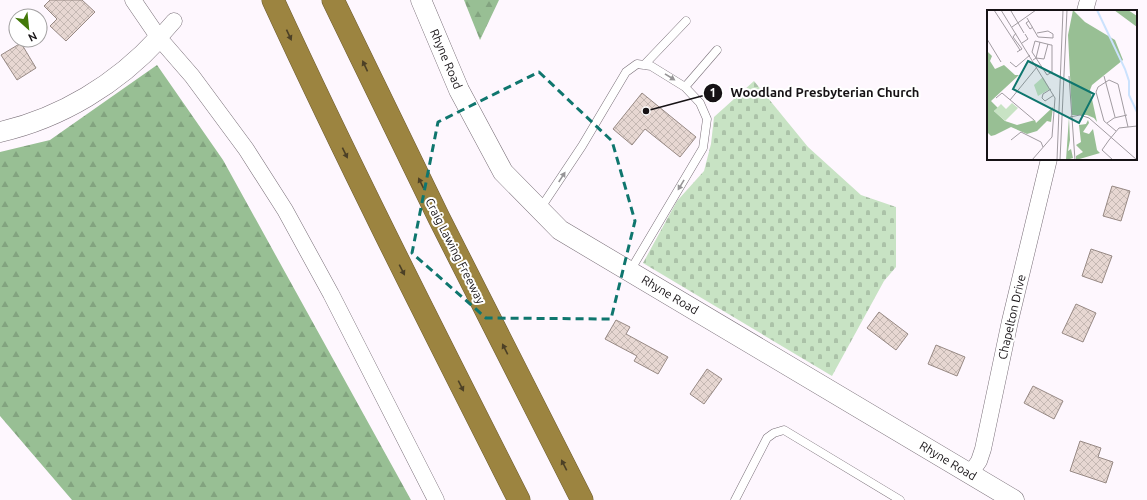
<svg xmlns="http://www.w3.org/2000/svg" width="1147" height="500" font-family="Ubuntu,sans-serif">
<style>
.forest{fill:url(#forest-firs)}
.cemetery{fill:url(#cemetery-stones)}
.building{fill:url(#building-cross-hatch);stroke:#978984}
.lines{fill:none;stroke-linecap:round;stroke-linejoin:round}
.service-casing{stroke:#786e77;stroke-width:9}
.minor-casing{stroke:#786e77;stroke-width:17}
.tertiary-casing{stroke:#786e77;stroke-width:21}
.motorway-casing{stroke:#6d5c31;stroke-width:23}
.service{stroke:#fff;stroke-width:8}
.minor{stroke:#fff;stroke-width:16}
.tertiary{stroke:#fff;stroke-width:20}
.motorway{stroke:#9c8440;stroke-width:22}
.oneway{fill:#4c4026}
.oneway2{fill:#969496}
.marked{fill:none;stroke:#0f766e;stroke-width:3;stroke-dasharray:8 5;stroke-linejoin:round}
.labels{text-anchor:middle;stroke-width:4;stroke-linejoin:round;paint-order:stroke}
.street-label{font-size:12px;fill:#161215;stroke:#fff}
.inset-river{fill:none;stroke:#cbe2fd;stroke-width:2}
.inset-road{fill:none;stroke:#a19ba1;stroke-width:1}
.view{fill:#0f766e;fill-opacity:0.15;stroke:#0f766e;stroke-width:2}
.inset-edge{fill:none;stroke:#161215;stroke-width:2}
.leader{fill:none;stroke:#161215;stroke-width:1.5}
.callout-dot{fill:#161215;stroke:#fff;stroke-width:1.5}
.mark-label{font-size:12px;text-anchor:middle;font-weight:bold;fill:#fff}
.callout-label{font-size:13px;text-anchor:middle;font-weight:bold;fill:#161215;stroke:#fff;stroke-width:4;stroke-linejoin:round;paint-order:stroke}
</style>
<defs>
<pattern id="forest-firs" width="22" height="20" patternUnits="userSpaceOnUse"><rect width="22" height="20" fill="#98bf94"/><path d="M5 1l3.5 6h-7zM16 11l3.5 6h-7z" fill="#82a37f"/></pattern>
<pattern id="cemetery-stones" width="16" height="16" patternUnits="userSpaceOnUse"><rect width="16" height="16" fill="#c8e3c4"/><path d="M2 7V4a2 2 0 0 1 4 0v3zM10 15v-3a2 2 0 0 1 4 0v3z" fill="#abc2a8"/></pattern>
<pattern id="building-cross-hatch" width="8" height="8" patternUnits="userSpaceOnUse"><rect width="8" height="8" fill="#e7d7d2"/><path d="M0 0l8 8M0 8l8-8" fill="none" stroke="#c5b8b3"/></pattern>
</defs>
<rect width="100%" height="100%" fill="#fef7fe"/>
<path class="forest" d="M464 0H499L480 40Z
M157 65 223 160 411 500H72L0 416V152L50 140Z"/>
<path class="cemetery" d="M754 81 808 147 861 195 896 207V267L884 281 832 376 643 263 677 201 704 171 711 144 714 117Z"/>
<path class="building" d="M50 0H82L95 12 66 41 50 26 57 19 44 6Z
M21 43 36 68 17 80 1 55Z
M642 93 696 137 680 157 645 129 632 145 613 129Z
M1112 186 1130 191 1121 221 1103 216Z
M1091 249 1112 256 1102 283 1082 276Z
M1076 304 1096 313 1083 342 1062 333Z
M879 312 908 334 896 350 867 328Z
M616 320 630 327 626 334 668 357 658 374 634 361 637 356 605 339Z
M936 345 965 357 957 376 928 364Z
M707 369 722 379 704 404 690 394Z
M1033 386 1063 401 1054 419 1024 403Z
M1080 441 1101 448 1098 457 1113 462 1106 483 1070 471Z"/>
<g class="lines">
<defs>
<path id="service" d="M644 65 686 21
M685 87 717 50
M540 209 582 146 626 72 637 64 651 66 685 87 700 103 707 119 703 148 630 271
M735 500 767 438 774 433 784 430 900 500"/>
<path id="minor" d="M133 0 159 38 192 76 246 149 285 210 331 294 436 500
M1085 11 1088 0
M159 38 174 21
M970 474 979 461 983 449 1010 321 1049 159"/>
<path id="tertiary" d="M421 0 459 90 503 172 560 230 1014 500
M0 132C61 118 117 84 159 38"/>
<path id="motorway" d="M273 0C351 169 435 334 519 500
M333 0 439 218 582 500"/>
</defs>
<use href="#service" class="service-casing"/>
<use href="#minor" class="minor-casing"/>
<use href="#tertiary" class="tertiary-casing"/>
<use href="#motorway" class="motorway-casing"/>
<use href="#service" class="service"/>
<use href="#minor" class="minor"/>
<use href="#tertiary" class="tertiary"/>
<use href="#motorway" class="motorway"/>
</g>
<defs><path id="oneway-solid" d="M-6-.8H1V-3.2L6.5 0L1 3.2V.8H-6Z"/></defs>
<g class="oneway">
<use href="#oneway-solid" transform="translate(289 35) rotate(65)"/>
<use href="#oneway-solid" transform="translate(365 66) rotate(-115)"/>
<use href="#oneway-solid" transform="translate(345 153) rotate(64)"/>
<use href="#oneway-solid" transform="translate(421 183) rotate(-116)"/>
<use href="#oneway-solid" transform="translate(402 270) rotate(63)"/>
<use href="#oneway-solid" transform="translate(505 349) rotate(-117)"/>
<use href="#oneway-solid" transform="translate(461 386) rotate(63)"/>
<use href="#oneway-solid" transform="translate(564 465) rotate(-117)"/>
</g>
<g class="oneway2">
<use href="#oneway-solid" transform="translate(670 77) rotate(32)"/>
<use href="#oneway-solid" transform="translate(562 177) rotate(-57)"/>
<use href="#oneway-solid" transform="translate(681 185) rotate(121)"/>
</g>
<path class="marked" d="M539 72 612 141 635 221 611 319 486 318 412 253 438 122Z"/>
<g class="labels">
<g class="street-label">
<text transform="translate(446 59) rotate(67)" y="4">Rhyne Road</text>
<text transform="translate(455 251) rotate(63)" y="4">Craig Lawing Freeway</text>
<text transform="translate(670 295) rotate(31)" y="4">Rhyne Road</text>
<text transform="translate(1012 317) rotate(-77)" y="4">Chapelton Drive</text>
<text transform="translate(948 461) rotate(31)" y="4">Rhyne Road</text>
</g>
</g>
<g transform="translate(987 10)">
<rect width="150" height="150" fill="#fef7fe"/>
<path d="M86 0 98 12 128 30 136 50 105 75 103 80 110 112 107 108 100 105H85L81 25ZM127 0H141L150 6V17ZM0 41 5 46 3 51 8 59 17 55 28 65H32L4 91 11 98 7 101 18 111 30 115 48 110 49 113 66 97 64 112 60 111 50 121 40 124 24 117 8 125 4 126 0 122ZM82 107 83 130 81 141 84 139 86 148 79 150ZM101 110 102 113 96 122 102 124 106 119 110 140 113 143 89 150V146L96 142 89 135 94 132 92 115 99 114Z" fill="#98bf94"/>
<path d="M56 67 63 79 51 86 47 75ZM25 93 31 98 18 111 7 101 14 94 19 99Z" fill="#c8e3c4"/>
<path class="inset-river" d="M110 0 138 59 142 71V85L150 102"/>
<path class="inset-road" d="M7 0 33 40M14 0 68 88 65 127 45 150M26 0 24 1 37 23M40 8 51 27 66 28V24L61 21 50 23M42 11 39 13 43 19 46 17M25 17 49 0M29 23 26 27 35 39 30 42M0 29 14 52M35 33 41 29 38 24M49 48 60 65 65 62V35H64L48 31 45 42 49 48 57 49 61 34M46 50 49 48 53 32M23 52 29 57 43 45M82 66 88 150M117 66 128 107M64 79 56 84 55 88 58 91 67 85M9 88 15 83 47 110M23 90 50 57M83 107 93 105 102 108 150 150M120 113 127 108 140 105M129 121 117 111 109 82 111 77 122 70 131 74 141 117M24 130 34 122 54 132 56 137M70 150 76 0M73 150 80 0M126 150 115 140 122 130 132 118 150 116"/>
<path class="view" d="M41 51 107 84 92 113 26 79Z"/>
<rect width="150" height="150" class="inset-edge"/>
</g>
<path class="leader" d="M646 111L713 93"/>
<g class="callout-dot">
<circle cx="646" cy="111" r="4"/>
<circle cx="713" cy="93" r="10"/>
</g>
<g class="mark-label">
<text x="713" y="97">1</text>
</g>
<g class="callout-label">
<text x="825" y="97">Woodland Presbyterian Church</text>
</g>
<g transform="translate(28 28) rotate(153)"><circle r="19" fill="#ffffff" stroke="#a2a0a1"/>
<path d="M0-3L7 15L0 10L-7 15Z" fill="#427808"/>
<text y="-6" font-size="11" font-weight="bold" text-anchor="middle" fill="#161215">N</text>
</g>
</svg>
